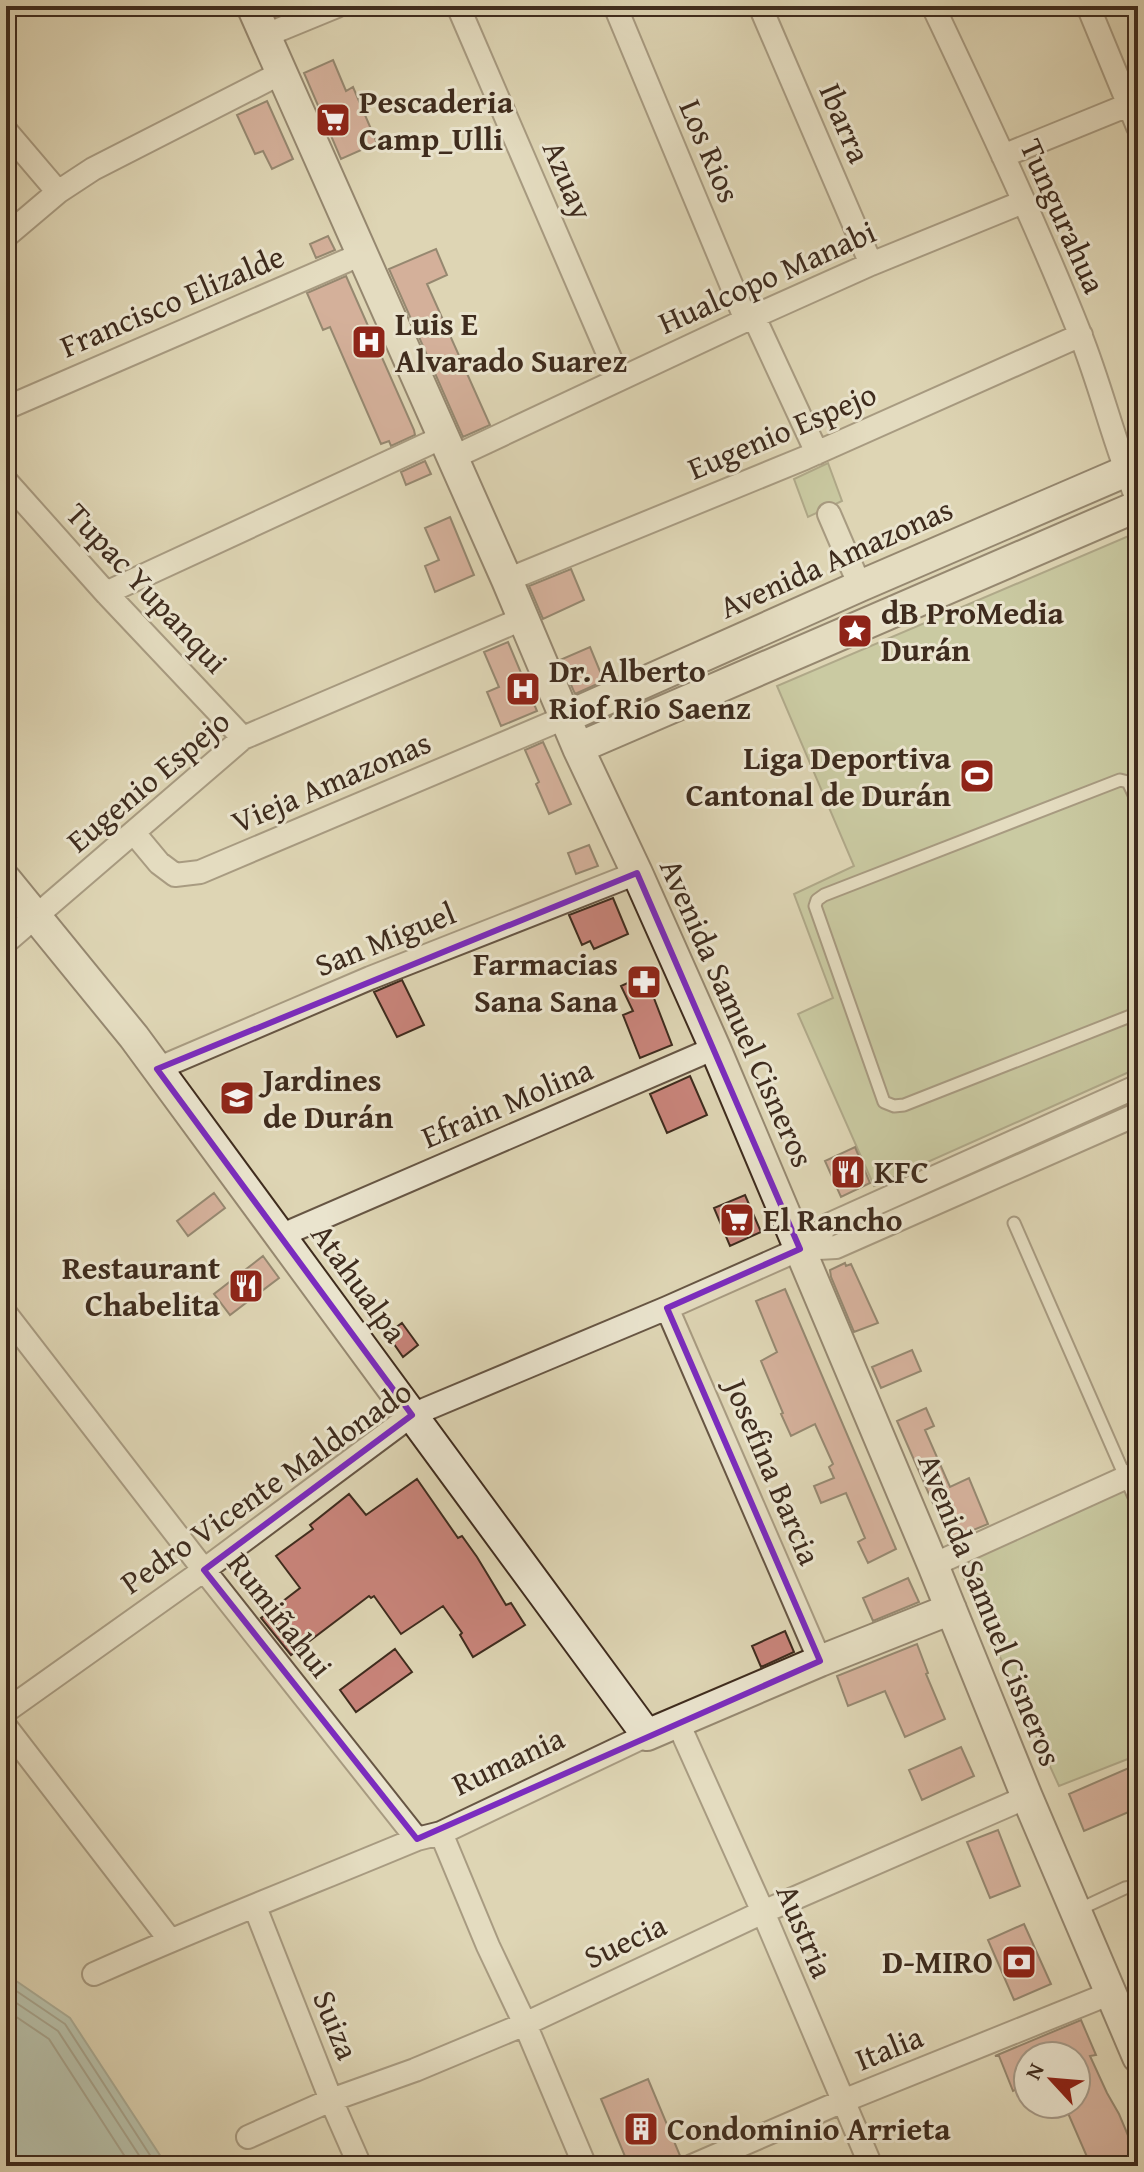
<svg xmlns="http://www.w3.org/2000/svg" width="1144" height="2172" font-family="'Gentium Book Plus',serif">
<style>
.green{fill:#b1bd8d;stroke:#787456;stroke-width:2}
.water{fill:#94b8b2;stroke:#728077;stroke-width:2}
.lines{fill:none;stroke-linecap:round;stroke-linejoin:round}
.shore{stroke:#6a7268;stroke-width:2}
.building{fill:#c8847a;stroke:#3f2c1e;stroke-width:2}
.lane-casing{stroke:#675644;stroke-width:15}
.street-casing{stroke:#675644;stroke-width:26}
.secondary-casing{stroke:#3f2c1e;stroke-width:34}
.lane{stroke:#eae4ce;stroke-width:11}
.street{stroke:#eae4ce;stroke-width:22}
.secondary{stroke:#eae4ce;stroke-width:30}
.marked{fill:none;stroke:#7b2cbf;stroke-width:6;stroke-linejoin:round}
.labels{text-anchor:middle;stroke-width:6;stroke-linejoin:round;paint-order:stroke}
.poi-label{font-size:32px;font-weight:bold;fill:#3f2c1e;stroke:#eae4ce;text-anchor:start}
.street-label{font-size:32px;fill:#3f2c1e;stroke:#eae4ce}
</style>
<rect width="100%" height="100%" fill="#ded5b4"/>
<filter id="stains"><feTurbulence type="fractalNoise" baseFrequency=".0025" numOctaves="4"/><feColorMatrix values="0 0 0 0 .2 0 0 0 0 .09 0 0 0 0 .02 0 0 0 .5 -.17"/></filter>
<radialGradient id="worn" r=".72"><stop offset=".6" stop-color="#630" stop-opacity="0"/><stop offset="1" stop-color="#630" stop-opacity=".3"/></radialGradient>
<path class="green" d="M828 463 842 501 808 517 794 479Z
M1138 532V1068L874 1186 798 1014 833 998 794 894 854 866 777 686Z
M1124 1489 1138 1520V1755L1059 1786 958 1565Z"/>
<path class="water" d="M6 1974 70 2018 167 2166H6Z"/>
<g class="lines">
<path class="shore" d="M6 1984 65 2024 157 2166
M6 1996 58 2031 146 2166
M6 2010 49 2039 131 2166"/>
</g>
<path class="building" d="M333 60 346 91 353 87 377 143 341 159 304 73Z
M267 101 293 159 272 169 263 151 255 154 237 115Z
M328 236 335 250 316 258 310 244Z
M436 249 447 275 427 284 490 425 463 437 389 269Z
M346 276 414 430 415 435 391 446 389 441 381 444 330 327 323 330 307 293Z
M425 461 431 474 406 485 401 472Z
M450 517 474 575 435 592 425 566 439 560 425 528Z
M571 569 584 600 543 619 529 586Z
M508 642 537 711 501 726 487 692 499 687 484 652Z
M590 647 604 681 575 694 560 660Z
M543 742 571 804 549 814 536 784 539 782 525 750Z
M589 845 598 866 576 874 568 853Z
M613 898 628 934 594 949 590 941 582 945 569 915Z
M645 975 672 1045 640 1058 623 1015 633 1011 621 986Z
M402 980 424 1025 397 1037 374 992Z
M690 1076 707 1115 667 1133 650 1094Z
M855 1147 870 1183 841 1197 825 1161Z
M214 1193 225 1208 188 1236 177 1221Z
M745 1195 761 1232 730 1246 714 1208Z
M263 1256 279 1278 230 1315 214 1294Z
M845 1263 846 1266 851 1264 878 1323 854 1332 831 1277 830 1270Z
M785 1289 896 1549 868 1563 858 1542 865 1538 846 1493 821 1503 814 1486 834 1478 829 1467 833 1464 815 1424 791 1436 781 1414 783 1413 761 1361 777 1352 756 1301Z
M402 1323 418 1345 403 1357 387 1334Z
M912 1350 921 1371 881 1388 872 1367Z
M926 1408 934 1426 925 1430 950 1487 969 1478 988 1524 949 1540 897 1421Z
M417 1479 458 1538 462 1536 477 1557 506 1605 511 1603 525 1625 473 1657 460 1635 462 1633 443 1606 401 1634 374 1596 371 1598 369 1596 291 1655 261 1618 300 1588 276 1556 313 1529 310 1525 349 1494 366 1515Z
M908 1578 919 1602 873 1621 863 1598Z
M785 1631 794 1652 761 1667 752 1646Z
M917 1644 928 1673 926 1674 945 1719 905 1737 885 1691 848 1706 837 1676Z
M395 1649 412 1672 356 1712 340 1690Z
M961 1747 974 1776 922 1800 909 1770Z
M1138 1764V1808L1084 1831 1069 1794Z
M998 1830 1020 1886 990 1898 967 1842Z
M1024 1924 1051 1984 1014 2000 988 1940Z
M1081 2020 1096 2055 1090 2056 1107 2093 1119 2114 1138 2159V2166H1091L1064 2104H1076V2056H1028V2084L1013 2091 999 2056H995Z
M648 2079 681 2158 666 2166H629L601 2099Z"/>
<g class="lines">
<defs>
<path id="lane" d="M1138 803 1128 782 1120 780 824 895 817 900 815 906 884 1102 894 1106 904 1105 1138 1013
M1014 1223 1138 1506
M1078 1910 1125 1888 1131 1887 1138 1893"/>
<path id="street" d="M458 6 619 379
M615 6 746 320
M760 6 871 264
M933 6C984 114 1036 223 1080 334 1102 389 1115 447 1138 501
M1088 6 1138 127
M264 36 337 6
M6 131 58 192
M1003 156 1138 101
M6 236 58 192 93 169 281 73
M754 317 817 453
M6 408 362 254
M452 458 746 320 871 264 1023 202
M6 481 106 593 243 738
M829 514 860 586
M507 580 805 458 1081 335
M106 593 443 437
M134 833 159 863 175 875 200 872 564 718
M6 942 243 738 522 619
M157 1069 370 978 637 873
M280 1236 715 1048
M800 1249 836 1247 1138 1114
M667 1308 820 1661
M6 1314 204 1570 417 1839
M933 1565 1138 1472
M6 1711 204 1570 412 1415 667 1308 800 1249 828 1225 1138 1086
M678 1723 763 1912 871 2166
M6 1727 170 1940
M441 1833 488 1946 525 2024 585 2166
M255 1907 331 2100 360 2166
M94 1974C201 1926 309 1884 417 1839L441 1833 647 1735
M248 2137 331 2100 415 2070 525 2024 763 1912 1027 1797
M692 2166 843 2101 1111 1993"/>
<path id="secondary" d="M252 6 507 580 578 748 637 873 715 1048 933 1565 1027 1797 1138 2057
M564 718 860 586 1138 466
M578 748 1138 506
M6 880 134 1037 647 1735 820 1661 951 1609"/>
</defs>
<use href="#lane" class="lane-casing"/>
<use href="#street" class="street-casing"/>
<use href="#secondary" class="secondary-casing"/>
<use href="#lane" class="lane"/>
<use href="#street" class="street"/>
<use href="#secondary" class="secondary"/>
</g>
<path d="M0 0H1144V2172H0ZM637 873 800 1249 667 1308 820 1661 417 1839 204 1570 412 1415 157 1069Z" fill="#ded5b4" fill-opacity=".55" fill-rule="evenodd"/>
<path class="marked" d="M637 873 800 1249 667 1308 820 1661 417 1839 204 1570 412 1415 157 1069Z"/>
<defs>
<symbol id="supermarket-square" viewBox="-11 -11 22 22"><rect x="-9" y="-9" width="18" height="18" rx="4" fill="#8f2418" stroke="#eae4ce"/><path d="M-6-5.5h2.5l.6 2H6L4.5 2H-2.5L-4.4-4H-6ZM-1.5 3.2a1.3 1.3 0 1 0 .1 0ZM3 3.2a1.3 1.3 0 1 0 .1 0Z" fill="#fff"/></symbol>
<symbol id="hospital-square" viewBox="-11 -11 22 22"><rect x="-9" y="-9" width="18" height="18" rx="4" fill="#8f2418" stroke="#eae4ce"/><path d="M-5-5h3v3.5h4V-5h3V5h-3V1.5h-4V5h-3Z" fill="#fff"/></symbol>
<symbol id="sight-square" viewBox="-11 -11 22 22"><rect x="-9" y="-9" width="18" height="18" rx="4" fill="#8f2418" stroke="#eae4ce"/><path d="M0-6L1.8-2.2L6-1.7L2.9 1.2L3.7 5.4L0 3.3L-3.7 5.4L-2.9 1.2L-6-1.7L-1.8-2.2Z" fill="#fff"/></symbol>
<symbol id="stadium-square" viewBox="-11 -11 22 22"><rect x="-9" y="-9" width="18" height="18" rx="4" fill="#8f2418" stroke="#eae4ce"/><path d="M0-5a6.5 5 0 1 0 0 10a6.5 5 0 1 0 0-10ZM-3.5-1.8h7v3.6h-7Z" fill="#fff"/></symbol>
<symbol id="pharmacy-square" viewBox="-11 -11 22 22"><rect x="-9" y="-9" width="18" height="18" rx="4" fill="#8f2418" stroke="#eae4ce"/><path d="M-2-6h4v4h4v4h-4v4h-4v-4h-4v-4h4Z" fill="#fff"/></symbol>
<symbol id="school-square" viewBox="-11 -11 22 22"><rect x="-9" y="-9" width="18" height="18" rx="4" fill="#8f2418" stroke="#eae4ce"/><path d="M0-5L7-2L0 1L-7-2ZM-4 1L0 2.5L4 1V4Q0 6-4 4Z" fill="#fff"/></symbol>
<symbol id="restaurant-square" viewBox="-11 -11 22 22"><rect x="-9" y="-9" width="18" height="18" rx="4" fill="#8f2418" stroke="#eae4ce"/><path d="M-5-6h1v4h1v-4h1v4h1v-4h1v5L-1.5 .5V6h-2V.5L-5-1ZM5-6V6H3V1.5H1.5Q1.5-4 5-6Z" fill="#fff"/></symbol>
<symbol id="bank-square" viewBox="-11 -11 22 22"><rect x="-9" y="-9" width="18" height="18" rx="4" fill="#8f2418" stroke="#eae4ce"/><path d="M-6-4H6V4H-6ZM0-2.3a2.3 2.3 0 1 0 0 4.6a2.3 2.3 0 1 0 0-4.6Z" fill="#fff"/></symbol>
<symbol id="building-square" viewBox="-11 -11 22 22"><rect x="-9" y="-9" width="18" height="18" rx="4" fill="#8f2418" stroke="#eae4ce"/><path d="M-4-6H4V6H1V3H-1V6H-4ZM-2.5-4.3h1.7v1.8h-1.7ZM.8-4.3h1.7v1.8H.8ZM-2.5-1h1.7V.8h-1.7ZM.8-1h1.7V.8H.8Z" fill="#fff"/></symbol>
</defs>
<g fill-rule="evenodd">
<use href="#supermarket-square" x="313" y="100" width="40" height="40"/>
<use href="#hospital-square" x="349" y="322" width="40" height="40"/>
<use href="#sight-square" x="835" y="611" width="40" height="40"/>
<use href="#hospital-square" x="503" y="669" width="40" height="40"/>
<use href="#stadium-square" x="957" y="756" width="40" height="40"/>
<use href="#pharmacy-square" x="624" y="962" width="40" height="40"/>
<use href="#school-square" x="217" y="1078" width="40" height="40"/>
<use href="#restaurant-square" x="828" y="1152" width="40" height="40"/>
<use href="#supermarket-square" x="717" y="1200" width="40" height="40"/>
<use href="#restaurant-square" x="226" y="1266" width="40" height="40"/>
<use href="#bank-square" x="999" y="1942" width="40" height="40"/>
<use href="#building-square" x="621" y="2109" width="40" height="40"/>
</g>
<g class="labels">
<g class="poi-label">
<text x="359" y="113">Pescaderia<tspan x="359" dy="37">Camp_Ulli</tspan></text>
<text x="395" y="335">Luis E<tspan x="395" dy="37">Alvarado Suarez</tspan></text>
<text x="881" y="624">dB ProMedia<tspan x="881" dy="37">Durán</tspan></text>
<text x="549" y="682">Dr. Alberto<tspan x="549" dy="37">Riof Rio Saenz</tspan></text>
<text x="951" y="769" text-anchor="end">Liga Deportiva<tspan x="951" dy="37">Cantonal de Durán</tspan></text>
<text x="618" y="975" text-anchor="end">Farmacias<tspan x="618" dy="37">Sana Sana</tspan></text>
<text x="263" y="1091">Jardines<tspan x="263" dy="37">de Durán</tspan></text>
<text x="874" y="1183">KFC</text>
<text x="763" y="1231">El Rancho</text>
<text x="220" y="1279" text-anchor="end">Restaurant<tspan x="220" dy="37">Chabelita</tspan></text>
<text x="993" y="1973" text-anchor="end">D-MIRO</text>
<text x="667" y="2140">Condominio Arrieta</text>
</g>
<g class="street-label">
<text transform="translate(845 123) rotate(67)" y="11">Ibarra</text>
<text transform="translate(710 151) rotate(67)" y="11">Los Rios</text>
<text transform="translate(568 180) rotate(67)" y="11">Azuay</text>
<text transform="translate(1063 216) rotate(66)" y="11">Tungurahua</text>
<text transform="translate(767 277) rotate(-24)" y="11">Hualcopo Manabi</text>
<text transform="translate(172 301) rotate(-23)" y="11">Francisco Elizalde</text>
<text transform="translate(782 431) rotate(-23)" y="11">Eugenio Espejo</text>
<text transform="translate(836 558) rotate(-24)" y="11">Avenida Amazonas</text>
<text transform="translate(147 588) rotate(47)" y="11">Tupac Yupanqui</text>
<text transform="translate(148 781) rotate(-40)" y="11">Eugenio Espejo</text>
<text transform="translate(331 782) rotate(-23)" y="11">Vieja Amazonas</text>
<text transform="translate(385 939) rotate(-22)" y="11">San Miguel</text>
<text transform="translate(737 1013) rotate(66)" y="11">Avenida Samuel Cisneros</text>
<text transform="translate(507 1103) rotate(-23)" y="11">Efrain Molina</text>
<text transform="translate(359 1283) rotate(54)" y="11">Atahualpa</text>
<text transform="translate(773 1472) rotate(67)" y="11">Josefina Barcia</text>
<text transform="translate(266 1487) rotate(-35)" y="11">Pedro Vicente Maldonado</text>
<text transform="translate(990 1610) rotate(68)" y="11">Avenida Samuel Cisneros</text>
<text transform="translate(280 1615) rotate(52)" y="11">Rumiñahui</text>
<text transform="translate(508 1761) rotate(-25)" y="11">Rumania</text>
<text transform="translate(805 1931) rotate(67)" y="11">Austria</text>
<text transform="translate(625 1941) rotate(-25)" y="11">Suecia</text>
<text transform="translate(336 2025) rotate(68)" y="11">Suiza</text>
<text transform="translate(889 2048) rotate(-22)" y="11">Italia</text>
</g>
</g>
<rect width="1144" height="2172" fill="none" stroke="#ded5b4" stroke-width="32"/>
<rect x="8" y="8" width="1128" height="2156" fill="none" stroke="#3f2c1e" stroke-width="4"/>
<rect x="16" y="16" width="1112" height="2140" fill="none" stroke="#3f2c1e" stroke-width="2"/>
<g transform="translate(1052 2080) rotate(296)"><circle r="38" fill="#eae4ce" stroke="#a69a88" stroke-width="2"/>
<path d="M0-6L14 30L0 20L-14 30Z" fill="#8f2418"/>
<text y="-12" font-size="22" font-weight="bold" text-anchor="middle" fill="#3f2c1e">N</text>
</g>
<rect width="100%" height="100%" filter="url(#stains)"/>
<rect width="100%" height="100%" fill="url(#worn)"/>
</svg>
